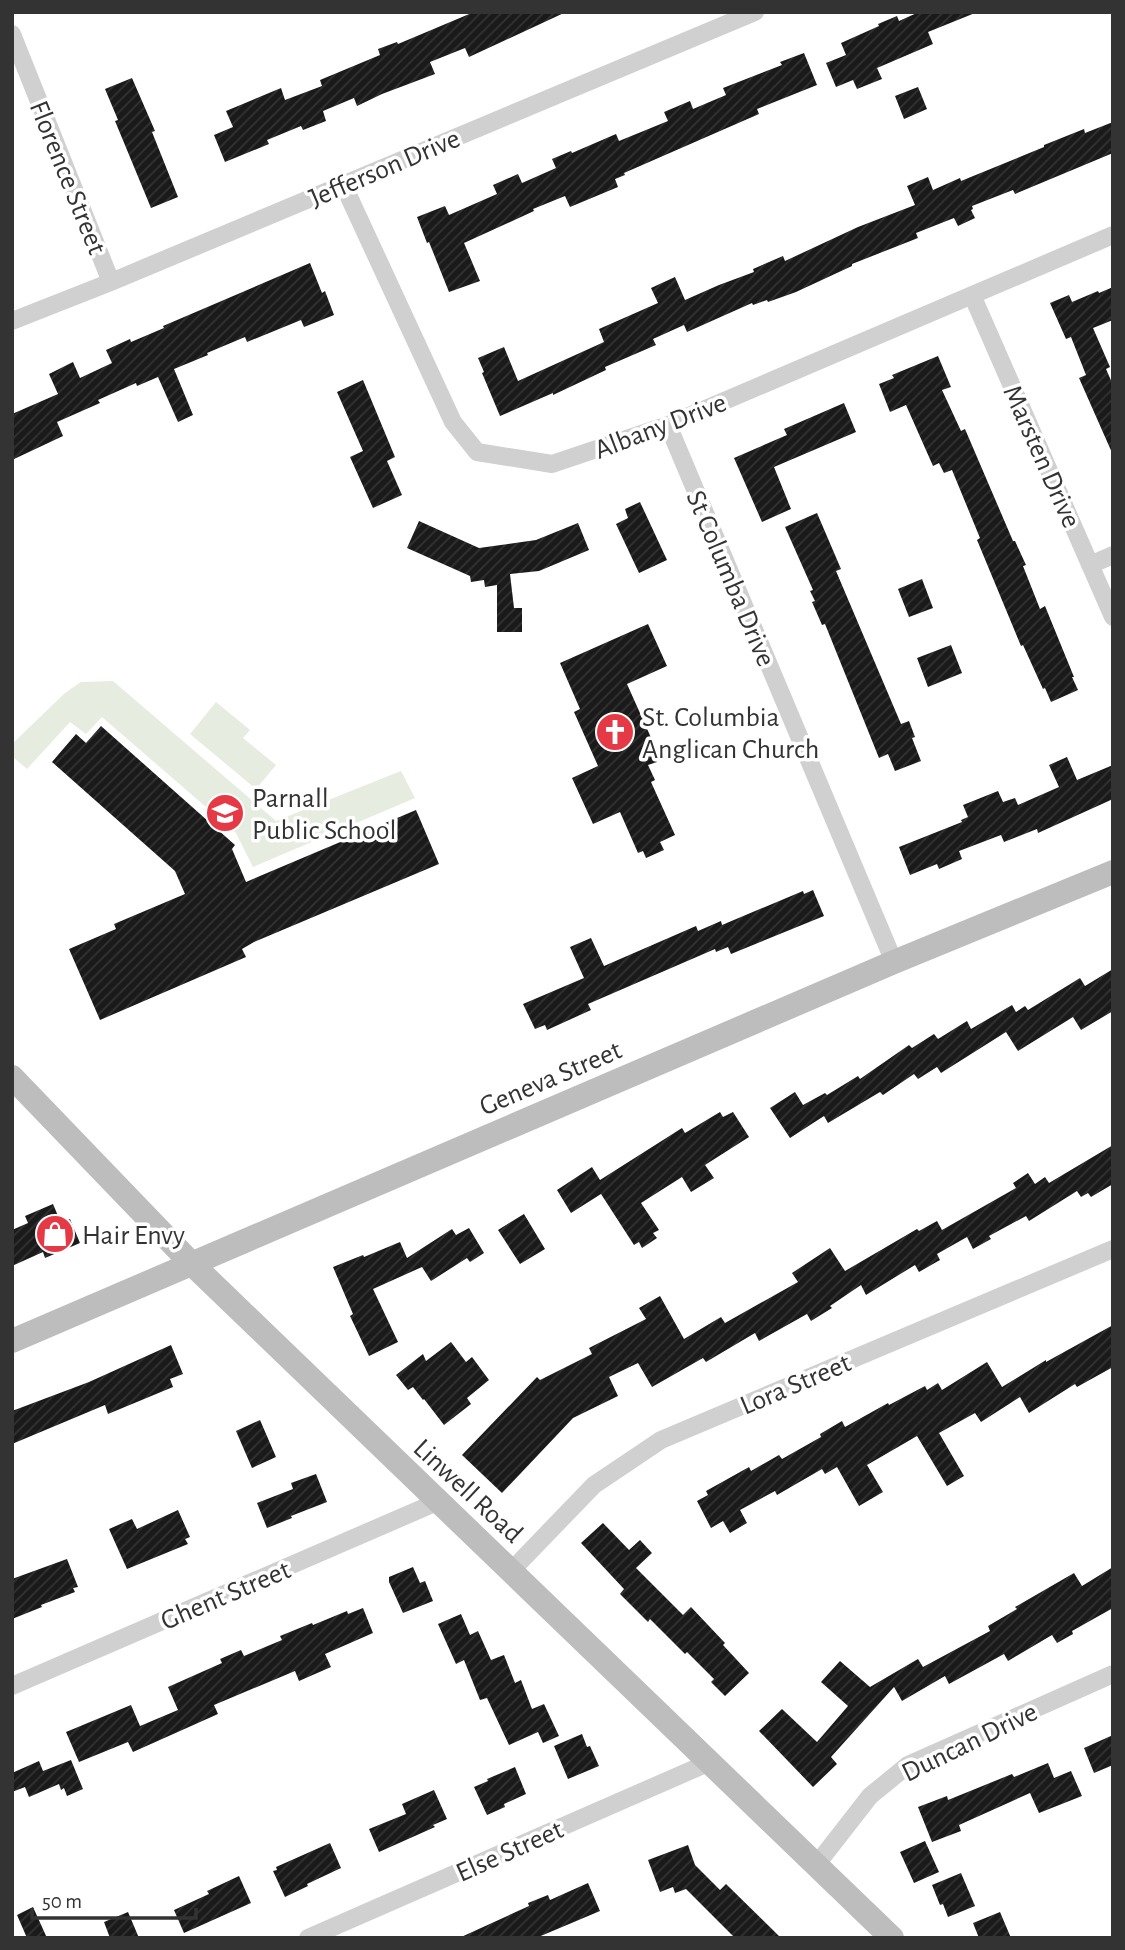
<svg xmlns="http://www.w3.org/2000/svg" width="1125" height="1950" font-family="'Alegreya Sans',sans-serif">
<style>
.park{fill:#e6ecdf}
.building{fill:url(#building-hatch)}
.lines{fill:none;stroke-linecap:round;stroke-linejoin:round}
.minor{stroke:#d0d0d0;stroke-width:18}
.secondary{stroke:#bdbdbd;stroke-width:24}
.labels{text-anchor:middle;stroke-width:7;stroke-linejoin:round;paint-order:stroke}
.street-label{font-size:28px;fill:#333;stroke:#fff}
.poi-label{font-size:28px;fill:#333;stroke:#fff;text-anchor:start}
</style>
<defs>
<pattern id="building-hatch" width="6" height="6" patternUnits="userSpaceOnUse" patternTransform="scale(1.75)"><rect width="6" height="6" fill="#1a1a1a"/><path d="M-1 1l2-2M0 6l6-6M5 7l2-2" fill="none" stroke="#333"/></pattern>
</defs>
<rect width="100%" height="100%" fill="#fff"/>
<path class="park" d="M113 681 276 821 401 771 415 798 253 867 236 833 102 717 86 734 70 722 27 769 12 756V744L65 693 81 682Z
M216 702 250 730 243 738 276 765 256 789 190 734Z"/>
<path class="building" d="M474 12H566L469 57 465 48 430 62 435 74 382 94 357 106 354 98 323 111 326 121 303 130 301 126 267 140 269 144 225 162 214 135 233 127 226 111 281 88 285 100 322 86 320 80 380 55 378 49 397 42 398 44Z
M919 12 975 13 928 32 933 44 877 68 882 79 857 89 853 80 836 87 826 63 846 55 841 43 879 26 878 24 897 16 899 21Z
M804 53 817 85 757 109 759 114 624 173 625 175 615 179 618 187 570 207 565 196 533 209 534 211 464 243 480 281 449 292 429 242 427 243 417 217 445 206 449 215 497 194 493 185 518 174 522 183 556 168 552 159 571 151 572 153 616 134 619 141 668 121 664 112 690 101 693 109 726 95 723 88 782 65 780 62Z
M132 78 155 131 152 132 178 197 151 208 115 121 118 120 105 89Z
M918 87 927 109 904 119 895 96Z
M1113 122V153L1015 194 1013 190 972 206 973 209 971 210 975 218 958 226 954 218 916 233 918 238 852 264V266L796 292 768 302 767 300 753 305 752 303 687 332 684 325 653 339 656 345 605 367 606 370 553 395V393L500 416 482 373 484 372 478 358 504 347 518 381 604 342 599 329 658 303 651 288 675 277 685 300 719 285 754 272 753 269 783 256 785 261 858 227 915 205 907 186 928 177 933 190 960 178 961 181 1044 147V145L1084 129 1085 133Z
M310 263 322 293 325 291 334 315 304 327 301 320 247 342 245 337 207 353 208 355 174 369 193 415 178 422 158 377 137 386 136 383 98 400 100 403 57 422 63 436 12 460V414L58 394 49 374 73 362 80 378 112 363 106 350 130 339 131 342 164 328 163 326Z
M1113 287V320L1093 328 1110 367 1106 369 1113 385V455L1079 378 1086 375 1071 337 1066 339 1050 303 1069 295 1072 302 1098 291 1099 293Z
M938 356 951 387 942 390 961 431 965 429 1013 541H1015L1026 565 1023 566 1040 609 1045 606 1074 677H1072L1078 690 1051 702 1045 688 1043 689 1023 645 1021 646 977 540 980 538 952 470 944 473 939 463 933 466 906 405 890 412 879 384 894 378 892 375Z
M363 380 395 457 387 461 402 495 373 508 350 457 363 451 337 392Z
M844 403 856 432 774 467 791 509 762 522 734 458 787 435 784 429Z
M640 502 667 560 639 573 616 524 628 518 625 509Z
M817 513 841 569 836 571 901 724 909 721 915 737 912 738 921 761 895 771 888 754 879 758 825 624 822 625 812 602 815 601 810 591 813 590 785 527Z
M419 521 479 548 536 540 578 523 589 550 539 571 510 574 514 608H522V632H497V585L485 587 484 580 471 582 470 576 407 548Z
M922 579 933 608 909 617 898 589Z
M648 624 667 666 627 684 657 751 652 753 657 762 648 765 655 780 651 782 675 835 660 842 664 850 646 858 643 851 638 853 620 812 593 824 572 778 598 766 574 712 580 709 560 663Z
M951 645 962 673 928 687 917 658Z
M101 726 235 845 232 849 246 882 416 810 439 864 254 942 242 949 246 957 100 1020 69 949 116 929 114 924 185 894 175 871 52 762 76 734 86 743Z
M1067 757 1077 780 1113 765V799L1038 833 1037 829 1004 842 1001 835 959 851 962 859 939 869 937 864 910 875 899 847 962 822 961 820 968 817 963 805 998 791 1003 802 1015 798 1018 805 1059 787 1049 765Z
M813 890 824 916 731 954 728 947 716 952 715 949 588 1004 591 1010 547 1030 545 1025 535 1029 523 1004 584 978 570 947 591 938 604 966 696 926 698 931 721 921 722 925 803 891 804 894Z
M1113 969V1011L1081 1030 1073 1017 1018 1051 1006 1032 941 1073 937 1067 918 1079 914 1074 883 1095 880 1092 828 1123 824 1116 790 1138 770 1108 795 1092 803 1105 825 1093 827 1095 858 1076 860 1079 909 1045 912 1048 934 1034 938 1039 967 1021 971 1029 1012 1005 1016 1012 1025 1006 1028 1010 1080 978 1085 986Z
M720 1112 723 1117 733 1112 749 1137 705 1165 714 1178 691 1192 682 1177 641 1203 659 1230 653 1233 657 1238 642 1248 639 1242 634 1245 601 1194 571 1213 557 1190 592 1167 600 1180 682 1128 685 1133Z
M1113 1145V1184L1091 1197 1088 1193 1081 1197 1077 1191 1029 1221 1026 1216 989 1236 991 1239 973 1249 967 1237 937 1254 940 1260 919 1272 915 1265 866 1295 861 1285 830 1306 832 1308 811 1321 807 1314 759 1341 755 1333 706 1362 703 1358 652 1387 638 1363 609 1377 618 1396 573 1418 502 1493 462 1455 537 1377 540 1380 592 1354 589 1348 646 1319 639 1308 660 1296 684 1339 721 1317 725 1323 798 1282 792 1273 830 1248 845 1271 917 1229 919 1231 937 1221 942 1230 1016 1188 1013 1183 1028 1173 1035 1184 1045 1177 1049 1183Z
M53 1204 61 1223 70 1219 80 1243 45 1258 43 1252 12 1266V1230L28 1223 25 1216Z
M524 1214 545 1249 520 1264 498 1230Z
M469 1228 484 1253 470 1262 467 1258 431 1281 422 1267 373 1289 398 1342 369 1356 350 1316 353 1314 333 1267 363 1255 364 1257 400 1242 407 1258 452 1229 456 1235Z
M1113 1325V1367L1077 1387 1075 1384 1029 1413 1020 1397 981 1422 975 1413 939 1433 964 1476 947 1486 917 1436 867 1465 883 1492 859 1506 837 1467 825 1474 822 1469 777 1495 775 1491 740 1510 747 1523 730 1533 723 1521 711 1528 697 1501 708 1495 706 1491 749 1467 751 1471 779 1455 782 1459 821 1437 820 1434 842 1421 845 1427 888 1403 889 1405 925 1386 927 1390 938 1383 942 1390 987 1362 1002 1387 1046 1360V1362Z
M451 1342 466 1362 472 1357 489 1380 467 1398 471 1404 444 1425 424 1399 423 1400 413 1387 408 1390 396 1375 423 1354 426 1361Z
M171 1345 183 1374 170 1379 173 1387 108 1414 105 1405 12 1444V1411L89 1382Z
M260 1420 276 1457 252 1468 236 1431Z
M316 1474 327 1502 291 1516 292 1518 267 1528 257 1503 293 1489 291 1483Z
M178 1510 190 1537 185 1539 188 1544 127 1569 109 1529 132 1519 137 1529Z
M603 1523 629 1550 640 1540 652 1553 636 1568 683 1615 691 1607 725 1643 723 1645 749 1673 725 1696 711 1682 714 1679 687 1652 685 1654 650 1619 648 1622 620 1594 624 1589 581 1543Z
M67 1559 78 1587 73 1588 75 1592 41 1605 42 1607 12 1619V1579Z
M413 1567 420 1583 425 1581 433 1601 403 1613 389 1582V1577Z
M1113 1567V1608L1072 1631 1073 1634 1057 1643 1052 1635 1008 1661 1004 1654 949 1684 945 1676 902 1701 894 1687 831 1757 837 1764 813 1787 759 1731 782 1709 817 1742 848 1706 821 1682 840 1661 870 1687 918 1659 923 1667 990 1631 988 1626 1017 1609 1015 1607 1074 1573 1082 1586Z
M363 1608 373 1633 325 1654 331 1667 299 1681 295 1671 214 1705 218 1714 133 1752 128 1742 79 1762 66 1732 131 1705 140 1726 178 1710 168 1687 222 1663 220 1659 241 1650 244 1656 282 1640 280 1636 312 1623 313 1625 347 1611 348 1614Z
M461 1614 470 1635 478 1631 491 1660 504 1655 515 1683 521 1680 532 1709 544 1704 559 1736 543 1743 538 1732 509 1745 487 1698 480 1700 464 1660 456 1664 438 1624Z
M582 1734 587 1747 590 1746 599 1766 568 1779 554 1746Z
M1113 1735V1765L1094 1773 1084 1748Z
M71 1760 83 1789 67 1796 64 1788 61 1790 59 1784 29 1797 25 1787 12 1792V1773L39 1761 43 1771Z
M1048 1763 1054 1778 1071 1771 1082 1796 1039 1813 1030 1793 959 1825 961 1831 932 1842 918 1807 947 1796 948 1800 1012 1774 1014 1777Z
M515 1767 526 1794 504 1804 505 1807 487 1815 474 1787 488 1781 487 1779Z
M434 1790 447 1819 433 1825 435 1827 379 1852 369 1829 406 1814 402 1804Z
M925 1841 939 1872 914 1883 900 1852Z
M330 1843 341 1868 307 1884 308 1886 285 1897 273 1871 277 1870 276 1867Z
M688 1845 695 1865 720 1890 726 1884 781 1938H735L686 1889 675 1893 673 1887 660 1892 648 1860Z
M961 1873 975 1906 948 1917 943 1904 940 1905 932 1885Z
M239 1876 251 1903 184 1933 174 1910 209 1894 207 1891Z
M588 1883 600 1911 536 1938H459L529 1906 528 1903 548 1895 550 1900Z
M33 1907 47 1938H27L17 1915Z
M128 1912 139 1938H110L104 1922Z
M1000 1912 1011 1938H979L973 1923Z"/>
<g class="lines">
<path class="minor" d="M12 34 111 282
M343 184 453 422 477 452 552 464 668 425 1113 235
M972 295 1113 617
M12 321 111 282 755 12
M668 425 894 962
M1090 565 1113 555
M511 1571 594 1485 661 1440 1113 1249
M12 1686 437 1502
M817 1864 870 1796 908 1765 1113 1674
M308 1938 710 1762"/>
<path class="secondary" d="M12 1077 191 1263 892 1938
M12 1341 894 962 1113 872"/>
</g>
<defs>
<symbol id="church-disc" viewBox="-11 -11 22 22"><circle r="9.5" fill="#e63946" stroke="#fff"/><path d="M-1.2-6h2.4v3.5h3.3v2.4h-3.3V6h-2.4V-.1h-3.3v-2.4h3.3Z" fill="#fff"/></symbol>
<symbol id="school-disc" viewBox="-11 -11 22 22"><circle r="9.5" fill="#e63946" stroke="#fff"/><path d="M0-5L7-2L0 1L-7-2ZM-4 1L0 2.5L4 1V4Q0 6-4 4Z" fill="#fff"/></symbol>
<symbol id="shop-disc" viewBox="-11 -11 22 22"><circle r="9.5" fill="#e63946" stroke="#fff"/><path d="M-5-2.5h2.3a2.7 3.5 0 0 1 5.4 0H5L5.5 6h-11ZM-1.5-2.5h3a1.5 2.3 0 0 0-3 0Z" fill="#fff"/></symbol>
</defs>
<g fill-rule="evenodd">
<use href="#church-disc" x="593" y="710" width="44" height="44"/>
<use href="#school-disc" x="203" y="791" width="44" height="44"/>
<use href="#shop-disc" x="33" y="1212" width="44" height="44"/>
</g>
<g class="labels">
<g class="street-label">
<text transform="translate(384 167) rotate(-23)" y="10">Jefferson Drive</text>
<text transform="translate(69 177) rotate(68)" y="10">Florence Street</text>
<text transform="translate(660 425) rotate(-21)" y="10">Albany Drive</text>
<text transform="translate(1043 456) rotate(66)" y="10">Marsten Drive</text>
<text transform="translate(732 578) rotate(67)" y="10">St Columba Drive</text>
<text transform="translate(550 1077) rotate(-23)" y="10">Geneva Street</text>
<text transform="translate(795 1383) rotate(-23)" y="10">Lora Street</text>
<text transform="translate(469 1490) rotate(43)" y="10">Linwell Road</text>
<text transform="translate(225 1594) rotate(-23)" y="10">Ghent Street</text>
<text transform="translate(969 1741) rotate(-26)" y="10">Duncan Drive</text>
<text transform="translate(509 1850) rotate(-24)" y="10">Else Street</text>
</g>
<g class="poi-label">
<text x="642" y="726">St. Columbia<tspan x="642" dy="32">Anglican Church</tspan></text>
<text x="252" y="807">Parnall<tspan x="252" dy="32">Public School</tspan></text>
<text x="82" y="1244">Hair Envy</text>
</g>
</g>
<rect width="1125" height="1950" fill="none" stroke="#333333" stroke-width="28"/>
<path d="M32 1908v10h164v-10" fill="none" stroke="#333333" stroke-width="3.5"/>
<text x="42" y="1908" font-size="21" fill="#333333" stroke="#ffffff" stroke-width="5" paint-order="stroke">50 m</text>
</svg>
